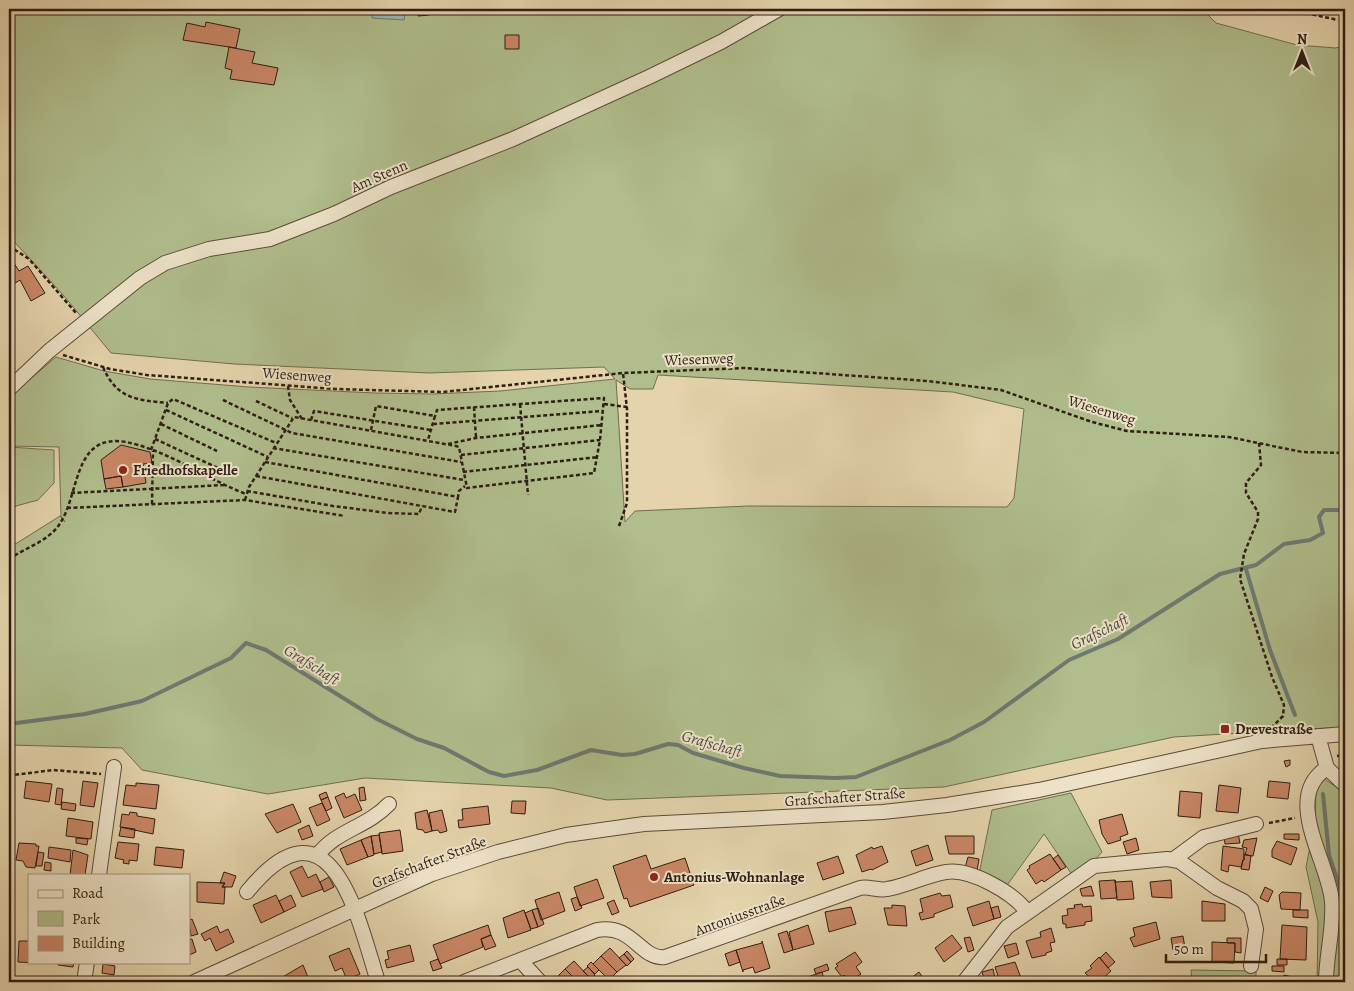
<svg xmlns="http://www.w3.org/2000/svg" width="1354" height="991" font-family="Alegreya,serif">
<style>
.green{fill:#b0bd8c;stroke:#706e50;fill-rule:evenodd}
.water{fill:#97b7b0;stroke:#6d7a72}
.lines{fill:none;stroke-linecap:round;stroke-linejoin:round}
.stream{stroke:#6d7a72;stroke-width:4}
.building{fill:#ca8766;stroke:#2f1e14}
.minor-casing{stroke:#5c4b3a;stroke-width:16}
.path{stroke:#2f1e14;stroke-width:2.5;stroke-dasharray:4 2.5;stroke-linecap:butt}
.minor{stroke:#ede2c8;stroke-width:14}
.poi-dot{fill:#8f2418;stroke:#ede2c8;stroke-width:2}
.labels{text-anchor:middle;stroke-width:4;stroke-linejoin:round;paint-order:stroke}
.street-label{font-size:15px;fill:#2f1e14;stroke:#ede2c8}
.poi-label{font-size:15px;font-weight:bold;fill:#2f1e14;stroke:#ede2c8;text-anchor:start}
.water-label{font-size:16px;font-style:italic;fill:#4e4c43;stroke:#ede2c8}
</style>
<rect width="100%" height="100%" fill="#e4d3ab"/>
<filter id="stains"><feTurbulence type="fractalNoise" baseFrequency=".004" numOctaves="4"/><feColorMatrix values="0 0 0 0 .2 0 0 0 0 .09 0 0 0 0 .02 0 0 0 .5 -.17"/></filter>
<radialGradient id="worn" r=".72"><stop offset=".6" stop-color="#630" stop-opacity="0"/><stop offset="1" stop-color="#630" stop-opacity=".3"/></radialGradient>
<path class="green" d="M9 9H1202L1216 23 1297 45 1336 48 1345 45V727L1174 737 944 787 607 800 551 788 365 778 268 794 142 770 122 748 9 745V548L60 516 65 522 61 516 59 447 9 446V397L56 357 104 371 150 379 249 387 375 393 432 394 500 391 615 379 604 367 429 373 234 364 111 353 64 296 9 236ZM658 375 953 392 1024 409 1014 498 1007 507 748 506 635 511 625 522 616 380 630 389H653Z
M9 447 54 450V483L38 500 16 506 9 513Z
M1323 778 1345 793C1345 810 1339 831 1345 846V982H1317L1318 922 1306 867 1315 822 1316 792Z
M1071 793 1102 852 1092 863 1073 876 1044 834 1005 888 979 874 992 810Z
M1191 970 1256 971V982H1192Z"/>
<path class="water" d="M373 9H406L404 20 372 18Z"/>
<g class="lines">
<path class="stream" d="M1246 569 1270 650 1295 715
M9 724 85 714 142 701 231 658 246 643 266 650 377 719 417 739 444 748 489 772 504 776 537 770 591 750 622 755 635 754 668 744 678 745 693 753 744 768 780 776 835 778 856 777 950 740 984 722 1069 660 1118 639 1220 574 1256 565 1284 544 1310 540 1323 533 1319 517 1324 510H1345
M1323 794 1329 855 1345 903
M1343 982 1345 943"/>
</g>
<path class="building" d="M417 9H429V15L418 16Z
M206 22 240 29 236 48 183 40 187 23 205 27Z
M505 35H519V49H505Z
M229 47 255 52 252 63 278 68 274 85 230 79 232 70 225 68Z
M10 257 19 271 28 266 45 293 31 301 20 280 9 287Z
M121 445 150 452 152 463 143 464 146 483 123 487 121 476 104 479 101 460Z
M121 476 123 487 106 489 104 479Z
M1228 723 1229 728 1221 730 1220 725Z
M1290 760V765L1286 767 1284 761Z
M26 781 52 784 49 802 24 798Z
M83 781 98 783 94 807 80 805Z
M1269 781 1290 783 1288 799 1267 797Z
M136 783 159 785 156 809 123 805 126 785 136 786Z
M1219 785 1241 788 1238 813 1216 811Z
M364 787 366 800 360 801 359 788Z
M57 788 63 789 61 805 55 804Z
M1180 791 1202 793 1200 818 1178 816Z
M326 792 328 797 321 800 319 795Z
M344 793 346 798 355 794 362 810 344 818 335 797Z
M328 797 332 808 326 811 321 800Z
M512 801H526L525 814 511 813Z
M62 802 76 804 75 811 61 809Z
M322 803 330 820 317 826 309 808Z
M293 804 301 822 277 833 265 814Z
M488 806 490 824 459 828 458 820H463L462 809Z
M427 810 432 831 425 833 423 830 417 829 415 813Z
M442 810 447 831 440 833 438 830 432 831 429 813Z
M130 812 137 813V816L155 819 153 834 120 827 122 814 129 815Z
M1122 814 1128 834 1120 837 1121 840 1108 844 1102 834 1099 820Z
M68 818 93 822 91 839 66 836Z
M309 825 313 836 302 840 298 830Z
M121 827 135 829 134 838 119 836Z
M400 830 403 851 382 854 379 833Z
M1238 833 1240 843 1225 844 1224 836Z
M1284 834H1299V840L1284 839Z
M379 835 382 852 374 854 371 836Z
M371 836 374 855 368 857 361 840Z
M945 836H974V854H949Z
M76 838 88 839 87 845 76 843Z
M1136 838 1139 850 1127 854 1123 842Z
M1257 838 1253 856 1245 855 1247 848 1242 847 1244 840Z
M361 840 368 857 347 865 340 849Z
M1277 841 1297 848 1291 865 1272 857V850Z
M118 842 139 844 137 861 129 860V864L123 863 124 860 115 858Z
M19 843 36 844V846H39L35 868 26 867 23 861 16 860Z
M928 845 933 860 916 866 911 851Z
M882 846 888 862 872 870 871 869 862 872 856 855 872 847 873 849Z
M1223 846 1244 849V860H1243L1241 867 1229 865 1228 872 1221 870Z
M49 847 71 850 70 862 48 858Z
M156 847 184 850 182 868 154 865Z
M73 850 88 855 85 875H70Z
M38 852 44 853 42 866H36Z
M1050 854 1061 870 1044 882 1042 880 1036 884 1027 870 1030 868 1029 866Z
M1244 854 1251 856 1249 870 1241 869 1243 860H1244Z
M646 855 651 869 685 858 694 885 630 907 627 898 624 899 613 866Z
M1058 855 1066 867 1061 870 1053 859Z
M838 856 844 873 823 880 817 863Z
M968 857 979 859 977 871 965 868Z
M45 862 51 863V871L44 870Z
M302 866 308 878 316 874 323 889 302 897 290 872Z
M224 872 236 876 232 887H222L225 883H220Z
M329 877 334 887 324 892 320 882Z
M597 879 604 898 580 906 574 887Z
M1115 880 1116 882 1132 881 1134 899 1117 900Z
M1115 880 1117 898 1101 899 1099 881Z
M1171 880 1172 898 1152 897 1150 882Z
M197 882 225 883 222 887H225L224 904 197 902Z
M1091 886 1094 896H1082L1080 889Z
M1265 887 1273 891 1268 902 1260 898Z
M559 892 565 911 541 920 535 900Z
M1282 892 1301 893 1300 910 1281 909 1279 895Z
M940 893 942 896 950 895 953 907 934 914V917L921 920 919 913 923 912 920 899Z
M276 895 284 912 261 923 253 905Z
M291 895 296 906 284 912 279 901Z
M577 897 582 908 575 911 571 899Z
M614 900 619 912 612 915 607 903Z
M989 901 994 919 973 926 967 908Z
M1202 901 1225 904V921H1202Z
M1082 904 1083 907 1091 906 1092 921 1085 922V925L1066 928V924H1063L1062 916 1068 915 1067 909 1075 908 1074 905Z
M892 905 905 906 907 926 888 925 884 908H892Z
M998 906 1001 917 994 919 991 908Z
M851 907 856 924 829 932 825 912Z
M538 908 544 924 538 927 532 910Z
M524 910 531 930 508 938 503 918Z
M532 910 538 927 531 929 525 913Z
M1293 910H1308V918L1293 917Z
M192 919 198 934 191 936 189 920Z
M1156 922 1160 939 1134 947 1130 938 1135 936 1133 928Z
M488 925 491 935 481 939 483 947 440 964 433 945Z
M808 925 814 944 793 950 789 932Z
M1282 925 1307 927 1306 960 1280 959Z
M217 926 220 933 228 929 234 942 216 951 210 938 205 941 201 934Z
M1051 928 1055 942 1050 943 1052 951 1046 953V955L1032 958 1026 941 1041 937 1040 932Z
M787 931 793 950 784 953 778 934Z
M491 935 496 946 485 950 481 939Z
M952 935 962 948 944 962 935 948Z
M1183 936 1185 948 1173 950 1171 938Z
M970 937 974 950 968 952 964 938Z
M1227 938H1241V953L1235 952V943H1227Z
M192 939 196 952 189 955V940Z
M19 941H29V962L36 963 18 962Z
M762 941 770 968 755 973 753 967 743 970V972L736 950 762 943Z
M1212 942 1235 943 1234 963 1212 962Z
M1016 943 1019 954 1008 958 1004 946Z
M410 945 414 961 387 968 385 960 389 959 387 951Z
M349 948 360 974 347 980 342 968 335 971 329 956Z
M610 948 626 965 617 972 601 956Z
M736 950 740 962 729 966 725 954Z
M627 951 634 959 631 962 624 954Z
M855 952 862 962 856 967 861 974 849 982 844 975 842 977 835 968 838 966 836 964Z
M1106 952 1115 962 1108 968 1100 958Z
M624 954 631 962 627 966 619 958Z
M601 956 617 972 609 980 593 964Z
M1099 957 1111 971 1099 982H1095L1085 973 1092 968 1090 966Z
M438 959 442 968 433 971 430 962Z
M1277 959H1287V965H1277Z
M574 961 590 978 585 982H578L565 969Z
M58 962H74L73 967 58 965Z
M591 962 599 970 595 974 587 966Z
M1015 962 1021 978 1000 982 995 967Z
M103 964 115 966 114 975 102 973Z
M827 964 829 970 816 974 814 969Z
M303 965 310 982H283L281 978Z
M1272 966H1284V972L1272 971Z
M588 967 595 975 591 979 583 971Z
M565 969 578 982H562L557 977Z
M993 969 995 978 985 982 982 972Z
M822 972 825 982H803L802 979Z
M919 972 926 982H906Z
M1284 975 1301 979 1300 982H1282Z
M555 976 557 977 562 982H554L551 979Z
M935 977 939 982H932L930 980Z
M1065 977 1071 982H1061Z
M251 978 253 982H242Z"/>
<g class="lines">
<defs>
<path id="minor" d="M9 389 49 351 140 278 165 263 209 249 270 239 334 214 391 187 513 139 649 77 721 42 779 9
M1318 736 1327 768 1345 785
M317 856C336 830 366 828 389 804
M1174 859 1204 837 1256 824
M99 875 114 767
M247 892C331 788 358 918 378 982
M520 960 540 982
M84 982 87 962
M194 982 432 874 498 852 566 835 644 824 883 812 947 805 1039 790 1262 741 1345 734
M464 982 597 930C633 923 640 960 665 957L860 888C869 886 878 891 887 889 907 886 926 875 946 872 970 868 1014 893 1027 912
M964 982 1007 927 1094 866 1167 859 1179 861 1217 888 1243 901 1251 909 1256 929 1251 966
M1326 982C1326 955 1334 929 1332 902 1330 864 1281 797 1327 768"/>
</defs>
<use href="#minor" class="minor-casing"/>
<path class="path" d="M1287 9 1338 20
M9 246 29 259 76 313
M63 355 110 369 147 375 335 389 443 392 623 373 744 368 928 381 1001 390 1092 422 1127 431 1229 437 1302 452 1345 453
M103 367C117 399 136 400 168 403
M288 386 290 400 302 419
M223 400 292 433 461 462
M256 401 292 418
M520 404 528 495
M604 404 627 407
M474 407 476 438
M166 410 268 457
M311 420 314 411 431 430
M161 424 217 451
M433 424 603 411
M371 430 376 406 435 416 428 440
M155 439 218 468
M1259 443 1261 465 1246 483V493L1258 512V519L1244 554 1240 579 1272 677 1284 705 1283 716 1273 726
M448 444 476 438 602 425
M273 448 464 480
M151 450 168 403 173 399 276 443
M461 455 600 440
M265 462 458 497 459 491 465 486
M463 472 598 457
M256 476 455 512 458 497
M247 491 333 506 388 513 419 514 422 506
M71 493 224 485
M245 500 249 487 294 417 456 446 459 447 467 488 594 473 600 440 604 398 437 410 435 416
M152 504 153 451
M67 508 245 500 345 516
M619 526 627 503V409L623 373
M9 559C25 548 48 541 59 525 82 492 71 424 138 445 176 456 209 480 246 494
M1337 756 1345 755
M9 773 14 775 53 770 101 774
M1269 823 1295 818"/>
<use href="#minor" class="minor"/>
</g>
<g class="poi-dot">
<circle cx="123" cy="470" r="5"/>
<rect x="1220" y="724" width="10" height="10" rx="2.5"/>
<circle cx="654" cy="877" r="5"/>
</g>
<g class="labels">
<g class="street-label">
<text transform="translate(379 176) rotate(-24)" y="5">Am Stenn</text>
<text transform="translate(699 359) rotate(-2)" y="5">Wiesenweg</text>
<text transform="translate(297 375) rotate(4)" y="5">Wiesenweg</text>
<text transform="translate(1102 410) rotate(17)" y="5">Wiesenweg</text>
<text transform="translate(845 797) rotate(-4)" y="5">Grafschafter Straße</text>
<text transform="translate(429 862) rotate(-21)" y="5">Grafschafter Straße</text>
<text transform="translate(740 915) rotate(-20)" y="5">Antoniusstraße</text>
</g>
<g class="poi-label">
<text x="133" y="475">Friedhofskapelle</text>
<text x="1235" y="734">Drevestraße</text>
<text x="664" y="882">Antonius-Wohnanlage</text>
</g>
<g class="water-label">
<text transform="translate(1099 631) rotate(-26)" y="6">Grafschaft</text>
<text transform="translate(312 664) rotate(32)" y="6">Grafschaft</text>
<text transform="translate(712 743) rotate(16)" y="6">Grafschaft</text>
</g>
</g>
<rect width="1354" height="991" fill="none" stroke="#e4d3ab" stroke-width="30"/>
<rect x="10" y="10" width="1334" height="971" fill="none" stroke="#2f1e14" stroke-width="2.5"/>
<rect x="15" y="15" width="1324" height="961" fill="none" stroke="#2f1e14"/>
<rect x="28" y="874" width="162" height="90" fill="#ede2c8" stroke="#a19480"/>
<rect x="38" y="890" width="25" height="8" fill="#ede2c8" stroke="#a19480"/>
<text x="72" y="898" font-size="15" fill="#2f1e14">Road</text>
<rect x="38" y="911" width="25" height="15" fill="#b0bd8c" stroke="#a19480"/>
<text x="72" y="924" font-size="15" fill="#2f1e14">Park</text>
<rect x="38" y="936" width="25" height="15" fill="#ca8766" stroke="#a19480"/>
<text x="72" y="948" font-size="15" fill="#2f1e14">Building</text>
<g transform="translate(1302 52)" stroke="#ede2c8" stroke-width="4" paint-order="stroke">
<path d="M0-4L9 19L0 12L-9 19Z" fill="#2f1e14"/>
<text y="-8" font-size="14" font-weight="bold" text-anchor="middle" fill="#2f1e14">N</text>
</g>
<path d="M1166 954v8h100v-8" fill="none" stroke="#2f1e14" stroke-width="2.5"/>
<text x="1174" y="954" font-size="15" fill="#2f1e14" stroke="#ede2c8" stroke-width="4" paint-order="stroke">50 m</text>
<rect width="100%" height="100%" filter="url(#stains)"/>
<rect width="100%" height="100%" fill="url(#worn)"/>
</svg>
